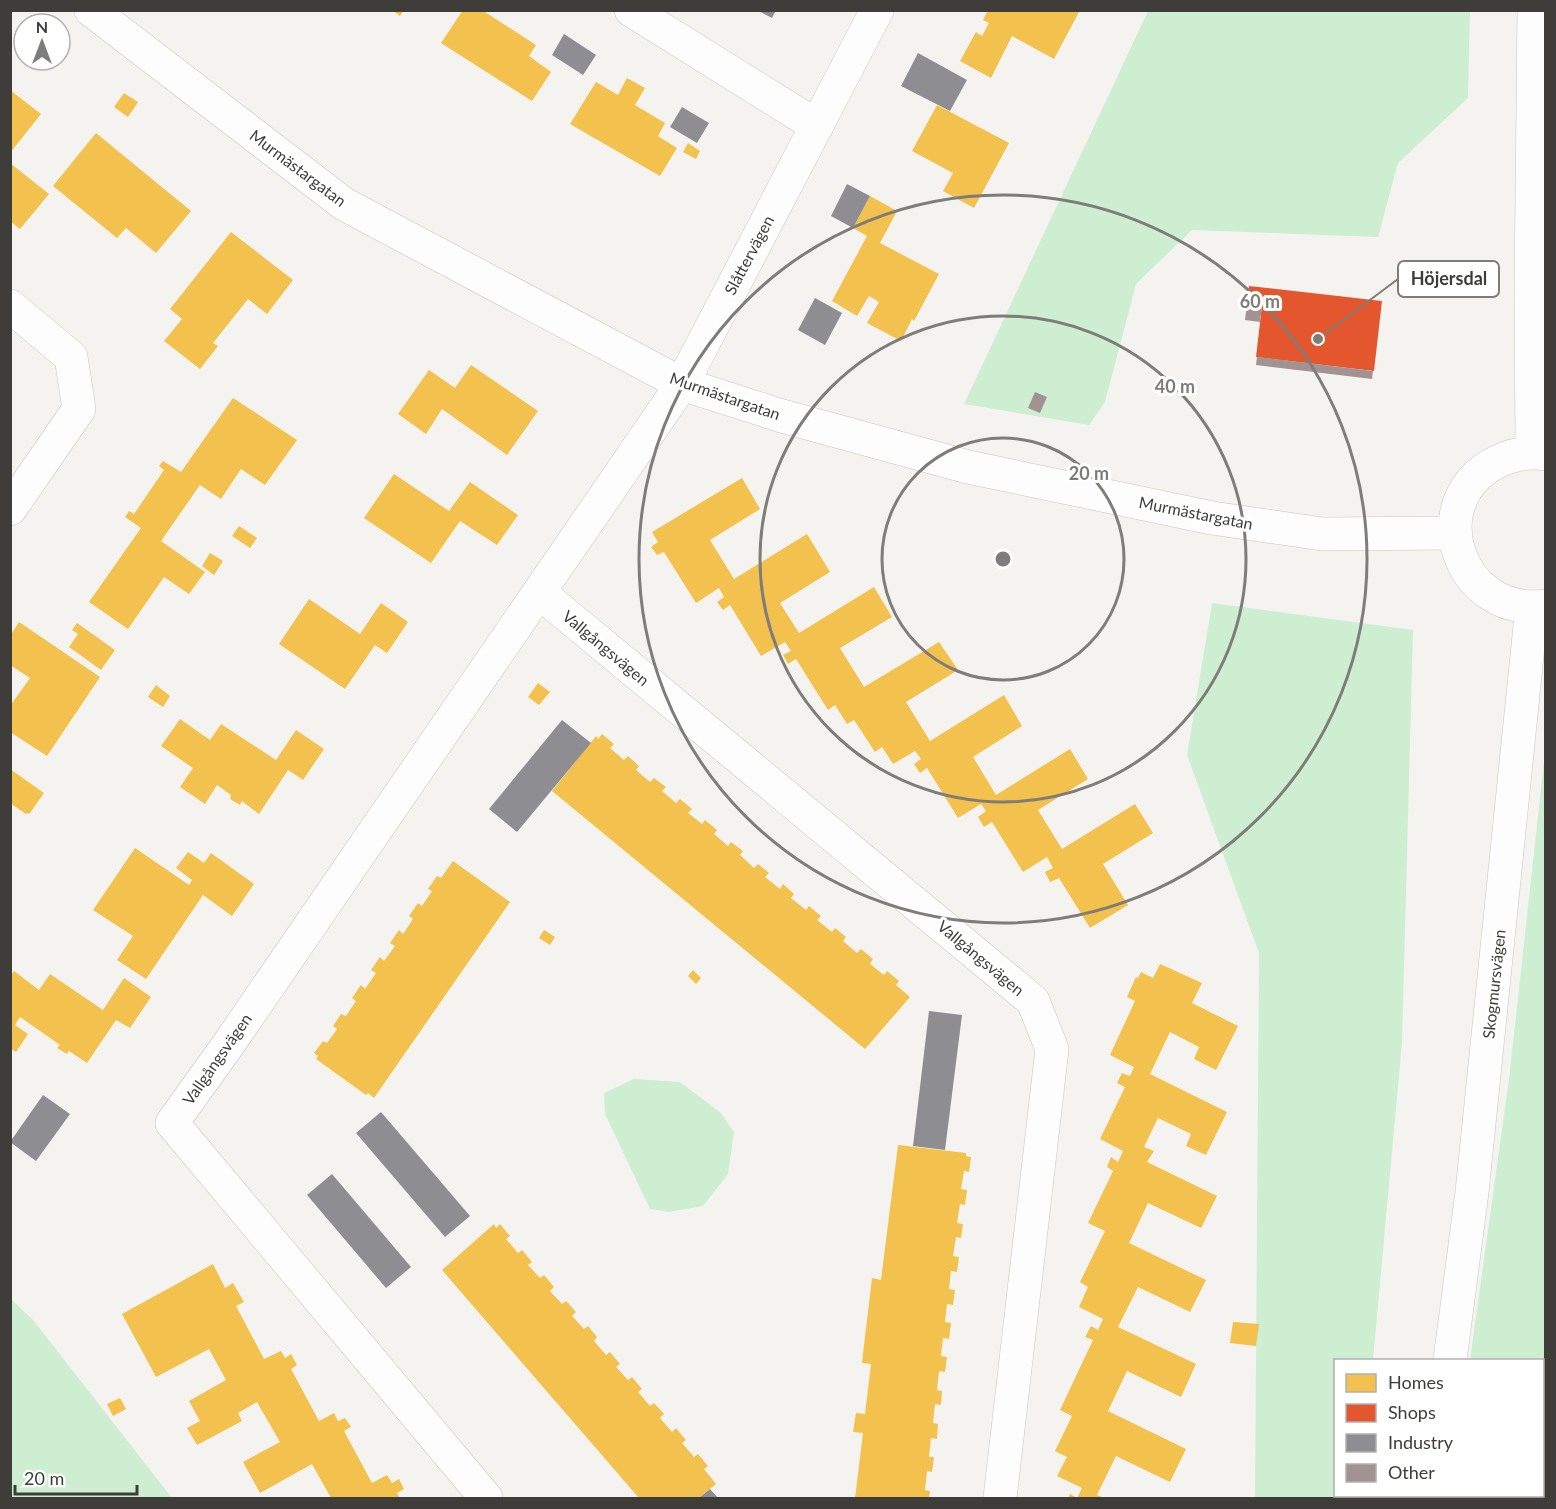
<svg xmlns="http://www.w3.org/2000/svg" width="1556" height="1509" font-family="Lato,sans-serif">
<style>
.green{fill:#ceeed1}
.homes{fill:#f2c14e}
.shops{fill:#e4572e}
.industry{fill:#8d8d92}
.building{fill:#a09391}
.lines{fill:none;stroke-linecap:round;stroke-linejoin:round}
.street-casing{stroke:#c7c5c3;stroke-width:34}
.secondary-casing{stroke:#c7c5c3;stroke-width:34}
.street{stroke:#fefdfd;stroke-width:33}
.secondary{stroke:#fefdfd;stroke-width:33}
.ring{fill:none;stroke:#7e7d7a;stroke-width:3}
.labels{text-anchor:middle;stroke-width:6;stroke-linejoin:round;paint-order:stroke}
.street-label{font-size:16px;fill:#3e3d3a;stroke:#fff}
.centre{fill:#7e7d7a;stroke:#fff;stroke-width:3}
.ring-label{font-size:18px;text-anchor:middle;font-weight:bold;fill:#7e7d7a;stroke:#fff;stroke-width:6;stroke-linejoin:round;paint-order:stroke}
.leader{fill:none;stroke:#7e7d7a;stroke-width:2}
.callout-dot{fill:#7e7d7a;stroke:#fff;stroke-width:2}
.callout{fill:#fff;stroke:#7e7d7a;stroke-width:2}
.callout-label{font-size:18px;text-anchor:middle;font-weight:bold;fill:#3e3d3a}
</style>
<rect width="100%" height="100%" fill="#f5f3f0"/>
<path class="green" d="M1148 11H1470L1468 98 1398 163 1378 237 1192 230 1136 284 1105 402 1089 425 964 404Z
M1212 603 1413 630 1402 1043 1373 1360H1336V1496H1360V1498H1255L1259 953 1187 755Z
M1545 753V1498H1451V1496H1542V1360H1470L1509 1079Z
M634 1079 680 1082 721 1113 734 1132 728 1174 703 1206 669 1212 650 1209 605 1114 604 1093Z
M11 1299 34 1321 172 1498H11Z"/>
<path class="homes" d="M392 10H404L400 16Z
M463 10H482L536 45 529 56 551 72 532 101 441 43Z
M988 10H1076L1079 12 1054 59 1012 36 991 78 960 61 976 32 982 36 989 23 983 20Z
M627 78 645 88 635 105 665 123 658 136 677 148 660 176 570 124 596 82 618 95Z
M10 90 41 114 10 153Z
M124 93 138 102 128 117 114 107Z
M937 105 1009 143 974 208 943 191 953 173 912 151Z
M96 133 191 211 156 253 126 228 117 238 53 186Z
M688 143 700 151 696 159 683 152Z
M10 163 49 194 20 229 10 221Z
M870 196 897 211 880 243 939 274 914 321 912 319 901 341 867 323 879 302 869 296 857 316 832 301 867 236 853 228Z
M231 232 293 280 267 314 248 299 213 343 218 346 200 369 164 341 182 319 170 309Z
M471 365 538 411 507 455 442 409 426 434 398 414 429 370 455 388Z
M233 398 297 440 265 485 241 469 221 499 200 485 161 541 205 572 189 594 164 577 128 629 89 602 141 528 125 517 129 511 134 514 164 470 159 466 163 461 181 472Z
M394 474 449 511 470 482 518 515 497 545 460 521 431 563 364 518Z
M742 478 760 509 710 540 734 579 807 534 830 572 780 603 799 633 874 587 892 617 840 648 864 687 939 642 958 670 906 702 930 741 1004 695 1022 726 973 757 996 795 1070 749 1088 779 1038 810 1062 849 1135 804 1153 833 1103 864 1128 905 1090 928 1059 878 1050 882 1045 872 1053 868 1047 857 1023 872 992 822 984 827 978 817 986 811 981 804 958 818 927 768 920 773 914 764 921 759 915 751 893 764 882 747 875 752 854 720 847 724 835 705 828 710 796 659 788 664 783 655 791 651 785 642 761 656 730 605 723 610 717 602 724 597 719 588 696 603 664 552 657 555 651 547 658 542 652 532Z
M239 526 257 538 250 548 232 536Z
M210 553 223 561 214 575 202 566Z
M309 599 360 634 381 603 408 622 387 653 375 645 345 689 279 644Z
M19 622 100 677 47 756 10 732V706L30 678 10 665V636Z
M77 623 115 650 101 670 69 647 78 634 72 630Z
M538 683 550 692 539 705 528 697Z
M156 685 170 696 163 707 148 697Z
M180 719 210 740 221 724 276 760 296 730 324 749 303 780 288 770 259 814 242 801 240 805 230 799 231 795 217 785 205 804 180 787 193 768 161 746Z
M602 734 614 744 610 748 624 760 628 756 639 766 636 770 650 782 654 778 666 787 662 791 676 803 680 799 692 809 688 813 702 824 705 820 717 830 714 834 728 846 731 842 743 851 740 855 754 868 758 864 769 873 765 877 780 889 783 884 794 894 791 898 806 910 809 906 821 916 817 920 832 932 835 928 846 937 843 941 857 953 861 949 873 959 870 964 884 975 887 971 899 981 896 985 910 997 865 1049 552 791 596 736 598 739Z
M10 769 44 793 30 813 26 814 10 803Z
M135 848 189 885 192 880 176 868 188 852 204 863 211 853 254 884 232 916 203 895 146 979 117 960 133 936 93 910Z
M453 861 510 902 374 1098 368 1093 366 1095 316 1059 318 1056 314 1053 323 1041 327 1043 337 1029 333 1026 341 1014 346 1016 356 1001 352 998 361 985 365 989 376 973 371 970 380 957 384 961 395 946 390 943 399 930 403 934 413 919 409 916 418 903 422 906 432 891 428 889 437 876 441 878Z
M544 930 555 937 550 945 539 938Z
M1160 964 1202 983 1192 1003 1238 1026 1216 1070 1194 1059 1199 1047 1170 1032 1150 1074 1227 1112 1206 1155 1186 1146 1191 1134 1158 1118 1144 1147 1154 1151 1147 1162 1217 1196 1201 1228 1148 1203 1129 1243 1206 1280 1190 1312 1138 1287 1118 1327 1196 1364 1181 1397 1127 1371 1108 1411 1186 1449 1170 1482 1116 1456 1097 1495 1104 1498H1068L1070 1494 1077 1498 1082 1488 1057 1476 1067 1457 1055 1451 1072 1416 1060 1410 1093 1340 1085 1337 1091 1326 1098 1330 1103 1319 1079 1307 1088 1287 1080 1282 1105 1231 1088 1223 1113 1171 1107 1167 1111 1157 1118 1162 1123 1151 1100 1139 1125 1087 1117 1083 1122 1073 1130 1076 1134 1067 1110 1055 1135 1001 1127 997 1136 977 1138 978 1141 972 1153 978Z
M693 970 701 978 696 984 688 976Z
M14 971 39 990 50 974 103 1010 124 978 151 997 130 1028 116 1020 87 1063 69 1051 67 1054 57 1048 60 1045 20 1017 15 1025 28 1034 16 1052 10 1048V976Z
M898 1145 966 1153V1156L971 1157 969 1172 964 1171 961 1189 967 1190 965 1205 960 1204 957 1223 963 1224 961 1238 956 1237 953 1256 959 1257 957 1272 951 1271 949 1289 955 1290 953 1305 947 1304 945 1322 951 1323 949 1339 943 1338 941 1356 947 1357 945 1372 939 1371 937 1390 942 1391 941 1405 935 1404 933 1423 938 1424 937 1439 931 1438 929 1457H934L932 1472 927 1471 925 1490 930 1491 929 1498H855L863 1433 853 1432 856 1413 865 1414 871 1364 862 1363 864 1345 872 1278 881 1280Z
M494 1224 496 1228 500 1224 510 1236 506 1239 518 1253 522 1250 532 1262 528 1265 540 1278 544 1275 554 1287 550 1291 562 1304 566 1301 576 1312 572 1316 584 1329 588 1326 597 1337 594 1341 606 1355 610 1352 620 1364 616 1367 628 1380 632 1377 642 1389 638 1392 650 1406 654 1403 664 1414 660 1418 672 1432 676 1428 686 1440 682 1443 694 1457 698 1454 708 1466 704 1469 716 1484 699 1498H639L442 1270Z
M213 1264 225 1288 233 1283 244 1302 236 1306 264 1359 281 1351 285 1358 291 1354 297 1365 291 1369 319 1421 334 1413 338 1421 345 1418 351 1427 344 1431 372 1483 387 1475 392 1483 399 1479 404 1489 397 1493 400 1498H331L312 1464 260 1493 243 1462 280 1442 257 1402 238 1413 242 1421 197 1445 187 1428 200 1421 189 1401 226 1380 209 1349 156 1377 122 1314Z
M1233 1322 1259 1324 1256 1346 1230 1343Z
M120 1398 126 1409 113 1416 107 1404Z"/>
<path class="shops" d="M1249 286 1382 301 1374 371 1256 357 1262 305 1247 303Z"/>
<path class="industry" d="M757 10H776L772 18Z
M564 34 596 55 583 75 552 55Z
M918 53 967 80 950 111 901 86Z
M682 107 709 123 697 143 670 127Z
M847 184 870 196 853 228 831 216Z
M815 298 842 313 825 345 798 330Z
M562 720 591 743 517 832 489 809Z
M929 1011 962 1015 945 1150 913 1146Z
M43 1095 70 1114 36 1161 10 1142Z
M381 1112 470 1216 445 1237 356 1133Z
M332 1174 411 1267 386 1288 307 1195Z
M710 1489 718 1498H699Z"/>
<path class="building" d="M1247 303 1262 305 1260 322 1245 320Z
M1257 357 1373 371 1372 379 1256 365Z
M1035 392 1047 397 1040 413 1028 408Z"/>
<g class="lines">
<defs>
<path id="street" d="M91 10 344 204 682 384 782 416 968 467 1212 518 1322 534 1455 533
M631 10 817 126
M10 306 71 357 79 409 10 509
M540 593 1033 1001 1052 1049 1000 1498
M486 1498 172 1123 228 1045 682 384 877 10"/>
<path id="secondary" d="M1532 452 1531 288 1534 10
M1546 454C1528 451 1513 454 1497 462 1420 500 1457 618 1546 606
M1450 1360 1472 1192 1532 607
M1432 1498 1433 1496"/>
</defs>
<use href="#street" class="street-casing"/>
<use href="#secondary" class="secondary-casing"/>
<use href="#street" class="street"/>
<use href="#secondary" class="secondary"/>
</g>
<g class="ring">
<circle cx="1003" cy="559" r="121"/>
<circle cx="1003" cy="559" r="243"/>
<circle cx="1003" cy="559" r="364"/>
</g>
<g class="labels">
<g class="street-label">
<text transform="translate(298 168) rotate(37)" y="6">Murmästargatan</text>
<text transform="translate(749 255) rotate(-62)" y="6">Slåttervägen</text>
<text transform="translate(725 396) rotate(19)" y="6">Murmästargatan</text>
<text transform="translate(1196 513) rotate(11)" y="6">Murmästargatan</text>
<text transform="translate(606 648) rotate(40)" y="6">Vallgångsvägen</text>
<text transform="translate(981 958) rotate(40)" y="6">Vallgångsvägen</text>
<text transform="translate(1494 984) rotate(-84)" y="6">Skogmursvägen</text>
<text transform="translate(217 1059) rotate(-55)" y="6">Vallgångsvägen</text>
</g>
</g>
<circle cx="1003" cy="559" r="9" class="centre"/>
<g class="ring-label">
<text x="1260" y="308">60 m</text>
<text x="1175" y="393">40 m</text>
<text x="1089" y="480">20 m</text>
</g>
<path class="leader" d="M1318 339L1398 279"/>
<circle class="callout-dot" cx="1318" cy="339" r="6"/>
<rect class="callout" x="1398" y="261" width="101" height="36" rx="6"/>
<g class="callout-label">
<text x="1449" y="285">Höjersdal</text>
</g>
<rect width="1556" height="1509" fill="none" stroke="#3e3d3a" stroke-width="24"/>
<rect x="1334" y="1359" width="210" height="138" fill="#ffffff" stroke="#b2b1b0" stroke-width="1.5"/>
<rect x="1346" y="1374" width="30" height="18" fill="#f2c14e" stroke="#b2b1b0" stroke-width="1.5"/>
<text x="1388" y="1389" font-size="18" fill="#3e3d3a">Homes</text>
<rect x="1346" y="1404" width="30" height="18" fill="#e4572e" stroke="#b2b1b0" stroke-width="1.5"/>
<text x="1388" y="1419" font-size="18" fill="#3e3d3a">Shops</text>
<rect x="1346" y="1434" width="30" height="18" fill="#8d8d92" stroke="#b2b1b0" stroke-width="1.5"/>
<text x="1388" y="1449" font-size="18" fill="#3e3d3a">Industry</text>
<rect x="1346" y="1464" width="30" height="18" fill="#a09391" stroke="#b2b1b0" stroke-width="1.5"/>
<text x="1388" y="1479" font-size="18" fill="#3e3d3a">Other</text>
<g transform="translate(42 42)"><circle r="28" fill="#ffffff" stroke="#b2b1b0" stroke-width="1.5"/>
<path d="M0-4.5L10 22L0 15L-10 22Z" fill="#7e7d7a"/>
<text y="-9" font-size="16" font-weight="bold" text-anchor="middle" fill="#3e3d3a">N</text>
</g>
<path d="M15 1485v9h122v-9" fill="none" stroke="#3e3d3a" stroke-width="3"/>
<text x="24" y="1485" font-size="18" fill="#3e3d3a" stroke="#ffffff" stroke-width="4.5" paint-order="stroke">20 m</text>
</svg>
